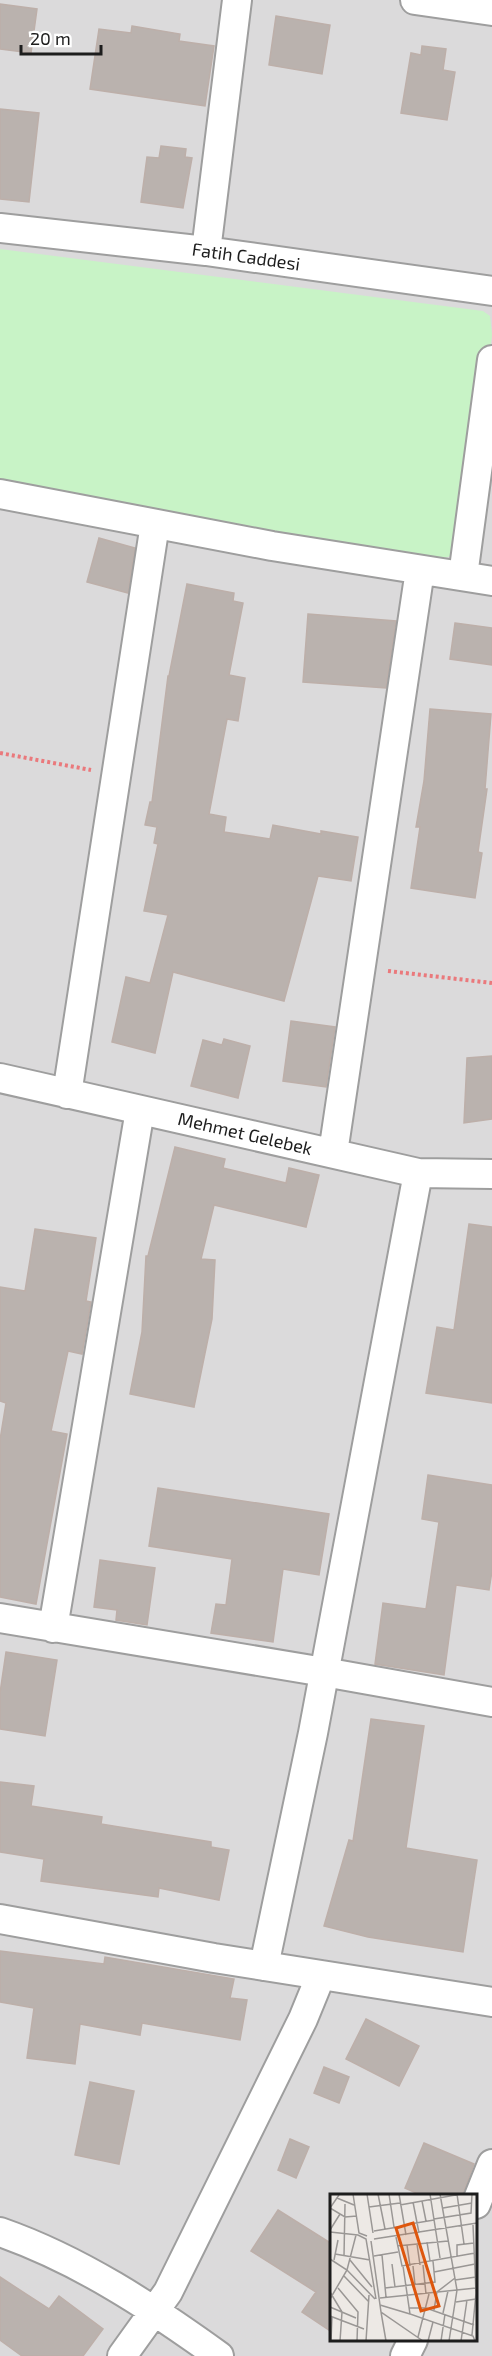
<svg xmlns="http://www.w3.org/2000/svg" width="492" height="2356" font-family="'Exo 2',sans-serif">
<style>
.residential{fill:#dbdadb;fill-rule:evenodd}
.park{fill:#c8f3c6}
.building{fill:#bab2ae;stroke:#bdafa9;stroke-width:1.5}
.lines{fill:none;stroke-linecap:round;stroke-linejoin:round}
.minor-casing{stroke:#9e9e9e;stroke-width:32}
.path{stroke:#ea797c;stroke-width:4;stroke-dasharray:3 3;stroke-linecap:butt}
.minor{stroke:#fff;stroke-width:28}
.labels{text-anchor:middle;stroke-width:5;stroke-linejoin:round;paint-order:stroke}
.street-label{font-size:18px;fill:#1d1d1d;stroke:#fff}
.inset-road{fill:none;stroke:#9a9795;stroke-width:1.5}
.view{fill:#de560d;fill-opacity:0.15;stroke:#de560d;stroke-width:3}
.inset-edge{fill:none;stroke:#1d1d1d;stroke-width:3}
</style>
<rect width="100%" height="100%" fill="#ede9e5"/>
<path class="residential" d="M0 0H492V2356H0ZM332 2196H476V2340H332Z"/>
<path class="park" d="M0 249 483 311 490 316 492 335 463 541 455 555 437 560 0 481Z"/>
<path class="building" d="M0 4 37 9 31 53 0 49Z
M276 16 330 25 322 74 269 65Z
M132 26 180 34 179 41 214 46 205 106 90 89 99 29 131 33Z
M422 46 446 49 443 70 455 72 447 120 401 113 411 53 421 55Z
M0 109 39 113 29 202 0 199Z
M161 146 186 149 185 157 192 158 183 208 141 202 147 157 159 158Z
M99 538 135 548 128 593 87 582Z
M187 584 234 593 233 601 243 603 229 675 245 678 238 721 227 719 209 814 226 817 224 832 270 839 273 825 321 834V831L358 837 351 881 318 876 284 1001 173 972 155 1053 112 1042 126 977 150 983 168 915 144 911 158 844 154 843 157 827 145 825 150 802H152L168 676H169Z
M308 614 396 621 386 688 303 682Z
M455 623 492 628V665L450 659Z
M430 709 491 714 485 789H487L478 852 482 853 475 898 411 888 420 827H416L424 781Z
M291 1021 335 1027 326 1087 283 1081Z
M224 1039 250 1046 238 1098 191 1086 203 1040 222 1045Z
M492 1056V1119L464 1123 467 1058Z
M175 1147 225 1159 223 1168 286 1183 289 1168 319 1175 306 1227 214 1205 201 1259 215 1260 212 1319 194 1407 130 1394 142 1332 146 1256H148Z
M469 1224 492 1227V1403L426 1393 437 1327 454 1330Z
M35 1229 96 1238 86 1301 91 1302 82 1354 68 1351 51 1431 67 1434 36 1604 0 1597V1440L6 1403 0 1401V1287L25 1291Z
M428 1475 492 1485V1571L489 1590 456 1585 444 1675 375 1664 383 1603 426 1609 439 1522 422 1519Z
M158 1488 329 1514 319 1575 283 1569 273 1642 211 1633 216 1604 226 1605 232 1559 149 1546Z
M100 1560 155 1568 147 1625 116 1620 117 1610 94 1607Z
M6 1652 57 1660 45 1736 0 1729V1693Z
M371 1719 424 1726 406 1848 477 1860 463 1952 368 1937 324 1926 349 1840 353 1841Z
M0 1782 34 1786 31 1806 102 1817 101 1824 211 1842V1847L229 1850 219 1900 159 1888 158 1897 41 1881 44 1859 0 1852Z
M0 1951 104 1964 105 1957 234 1979 230 1998 247 2000 240 2040 142 2023 140 2035 80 2024 75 2064 27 2058 34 2008 0 2002Z
M366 2019 419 2046 399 2086 346 2059Z
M324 2067 349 2077 339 2103 314 2093Z
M90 2082 134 2091 119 2164 75 2155Z
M290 2139 309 2147 296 2178 278 2170Z
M424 2143 474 2164 462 2196H423L405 2188Z
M278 2210 332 2244V2332L302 2312 316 2292 251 2251Z
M0 2277 49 2309 59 2296 103 2329 83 2356H22L0 2340Z"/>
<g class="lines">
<defs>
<path id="minor" d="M415 0 492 11
M0 228 206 251 492 291
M206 251 237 0
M0 494 272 546 492 581
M463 576 492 360
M0 1078 418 1173 492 1174
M67 1094 155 524
M333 1153 420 570
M0 1618 324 1672 492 1702
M53 1628 140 1110
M0 1919 214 1958 492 2002
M264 1966 313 1733 418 1173
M476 2204 492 2164
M0 2232C80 2260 151 2307 219 2356
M122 2356 168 2292 303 2019 321 1975
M405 2356 413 2340"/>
</defs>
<use href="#minor" class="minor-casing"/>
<path class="path" d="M0 753 91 770
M388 971 492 983"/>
<use href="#minor" class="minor"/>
</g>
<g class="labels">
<g class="street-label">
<text transform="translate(246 257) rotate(8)" y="6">Fatih Caddesi</text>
<text transform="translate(245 1134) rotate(13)" y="6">Mehmet Gelebek</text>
</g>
</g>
<g transform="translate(330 2194)">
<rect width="147" height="147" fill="#ede9e5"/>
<path class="inset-road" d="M23 0 29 39 37 42M37 0 43 39M48 0 55 35M59 0 64 33M69 0 76 41M100 0 110 64M110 0 127 96 119 147M127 0 134 50M9 1 0 14 15 23 27 22M7 4 24 11M92 7 96 27M83 8 89 39M70 11 131 0M39 13 70 9M113 14 142 9M104 25 141 19 142 0M74 31 104 26M0 36 10 20M44 37 74 32M0 38 28 41M28 41 36 45 46 105M66 43 72 72 145 59M44 45 147 29M41 47 51 118 93 147M97 48 100 67M87 50 90 71M77 51 80 72M67 52 118 47M5 60 40 66M52 61 56 103M14 62 15 10M44 62 68 58M127 62V51L144 49M0 65 17 76 45 105M4 66 8 46M20 66 42 93M62 70 65 93M93 71 96 100M73 72 80 120 143 142 145 147M83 72 85 91M104 78 145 70M14 82 39 108M125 86 146 83M8 94 28 118 27 147M55 94 105 88 103 67M0 98 12 118 10 147M50 104 146 94M0 105 17 76 26 41M126 108 146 105M50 111 80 120M0 113 26 124M79 114H96L144 131M104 116 107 98 125 84M51 118 56 147M113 119 118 97M0 122 34 135M142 141 146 99 143 31M88 143 99 100M1 147 2 123M36 147 39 101M98 147 103 128M111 147 115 120M131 147 137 106"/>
<path class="view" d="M83 29 109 112 91 117 66 34Z"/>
<rect width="147" height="147" class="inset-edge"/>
</g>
<path d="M21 45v9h80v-9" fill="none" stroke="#1d1d1d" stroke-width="3"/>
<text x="30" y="45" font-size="18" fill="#1d1d1d" stroke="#ffffff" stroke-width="4.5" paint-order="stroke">20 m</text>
</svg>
